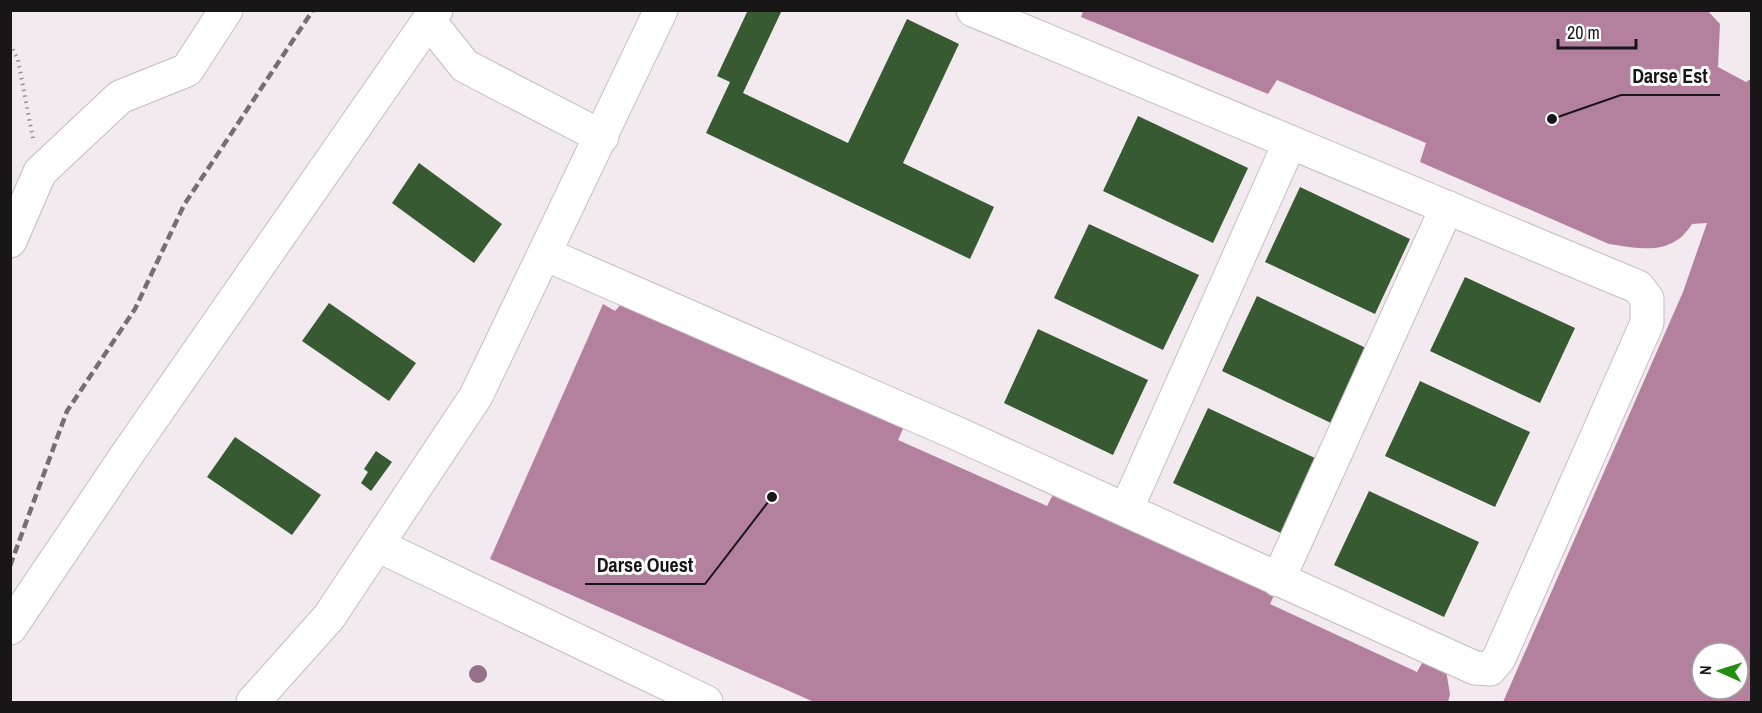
<svg xmlns="http://www.w3.org/2000/svg" width="1762" height="713" font-family="'Archivo Narrow',sans-serif">
<style>
.water{fill:#b3809e;fill-rule:evenodd}
.building{fill:#385a33}
.lines{fill:none;stroke-linecap:round;stroke-linejoin:round}
.minor-casing{stroke:#c4bcc0;stroke-width:35}
.path{stroke:#989295;stroke-width:4;stroke-dasharray:1.5 4.5;stroke-linecap:butt}
.minor{stroke:#fff;stroke-width:33}
.rail{stroke:#746f71;stroke-width:4.5;stroke-dasharray:9 4.5;stroke-linecap:butt}
.tree{fill:#96718a}
.leader{fill:none;stroke:#191618;stroke-width:2}
.callout-dot{fill:#191618;stroke:#fff;stroke-width:2}
.callout-label{font-size:20px;text-anchor:middle;font-weight:bold;fill:#191618;stroke:#fff;stroke-width:6;stroke-linejoin:round;paint-order:stroke}
</style>
<rect width="100%" height="100%" fill="#f2eaee"/>
<path class="water" d="M1083 11 1707 10 1720 24 1718 67 1746 82 1752 78 1751 702H1503L1683 292 1707 223 1692 224C1672 256 1642 249 1609 244L1420 162 1426 143 1277 80 1268 94 1081 17ZM1702 653H1738V689H1702Z
M622 303 905 424 898 440 1047 506 1057 487 1278 587 1270 604 1417 672 1426 656 1446 671 1450 694 1448 702H814L490 559 603 304 615 311Z"/>
<path class="building" d="M748 10H782L743 93 848 143 907 19 959 44 903 163 994 207 970 259 706 133 730 82 717 76Z
M1138 116 1248 168 1213 243 1103 191Z
M419 163 502 224 474 263 392 203Z
M1300 187 1410 239 1375 314 1265 262Z
M1089 224 1199 275 1163 350 1054 298Z
M1465 277 1575 328 1540 403 1430 351Z
M1257 296 1366 348 1331 423 1222 371Z
M329 303 416 363 389 401 302 341Z
M1038 329 1148 380 1113 455 1004 403Z
M1420 381 1530 432 1495 507 1385 456Z
M1208 408 1317 459 1283 534 1173 483Z
M235 437 321 495 292 535 207 477Z
M376 451 392 462 371 491 361 483 368 472 364 469Z
M1369 491 1479 542 1444 617 1334 565Z"/>
<g class="lines">
<defs>
<path id="minor" d="M429 21 465 66 602 137
M10 241 40 172 120 97 187 70 226 10
M545 254 956 433 1475 668 1490 669 1499 658 1647 323V299L1638 287 973 10
M1126 510 1290 142
M377 545 706 702
M1278 580 1447 207
M10 628 126 456 436 10
M253 702 329 617 476 396 661 10"/>
</defs>
<use href="#minor" class="minor-casing"/>
<path class="path" d="M10 44 18 60 33 139"/>
<use href="#minor" class="minor"/>
<path class="rail" d="M10 566 67 411 135 309 184 205 313 10"/>
</g>
<circle class="tree" cx="478" cy="674" r="9"/>
<path class="leader" d="M1552 119L1621 95H1720M772 497L705 584H585"/>
<g class="callout-dot">
<circle cx="1552" cy="119" r="6"/>
<circle cx="772" cy="497" r="6"/>
</g>
<g class="callout-label">
<text x="1670" y="83">Darse Est</text>
<text x="645" y="572">Darse Ouest</text>
</g>
<rect width="1762" height="713" fill="none" stroke="#191618" stroke-width="24"/>
<g transform="translate(1720 671) rotate(273)"><circle r="28" fill="#ffffff" stroke="#a3a2a3" stroke-width="1.5"/>
<path d="M0-4.5L10 22L0 15L-10 22Z" fill="#268e0f"/>
<text y="-9" font-size="16" font-weight="bold" text-anchor="middle" fill="#191618">N</text>
</g>
<path d="M1558 39v9h78v-9" fill="none" stroke="#191618" stroke-width="3"/>
<text x="1567" y="39" font-size="18" fill="#191618" stroke="#ffffff" stroke-width="4.5" paint-order="stroke">20 m</text>
</svg>
